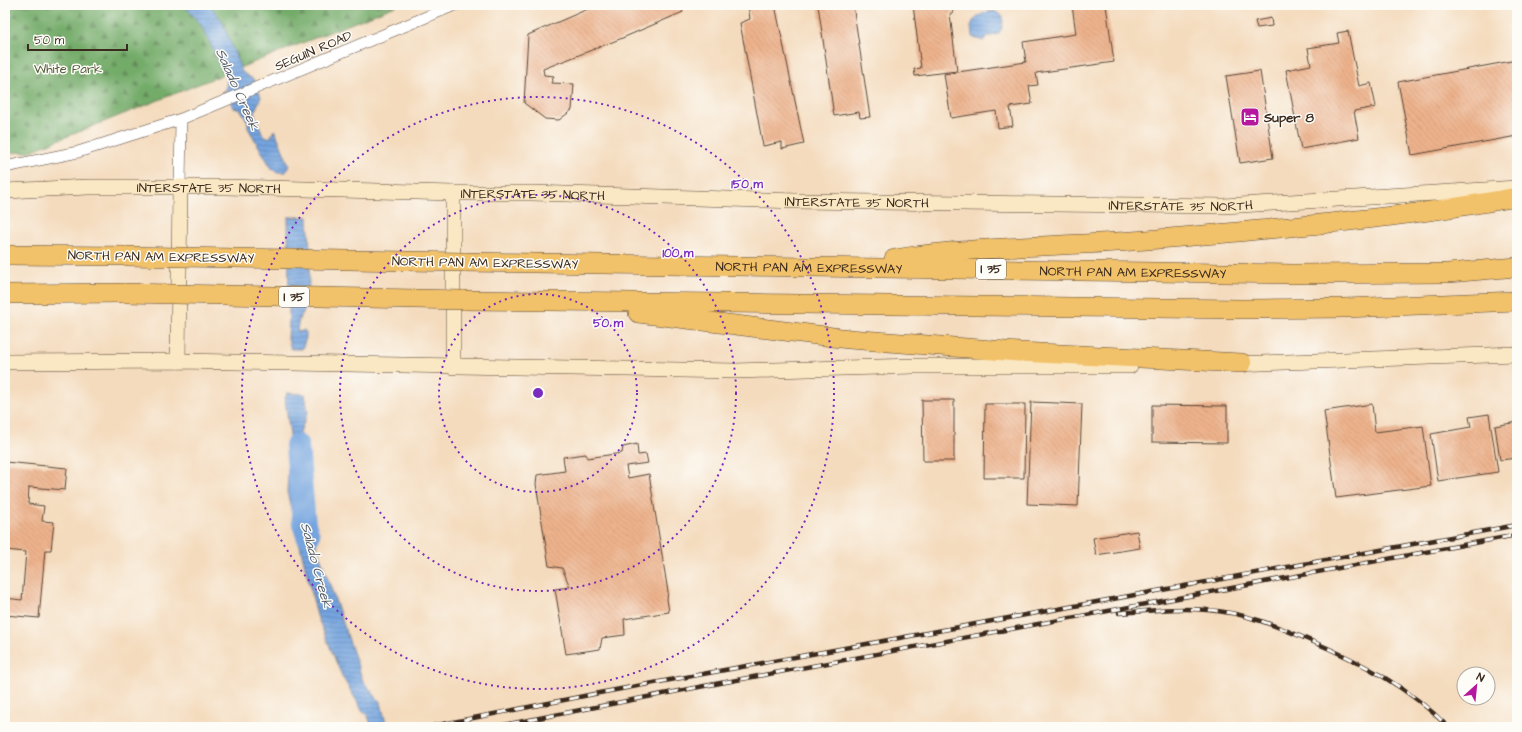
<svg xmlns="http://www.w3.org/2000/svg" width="1522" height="732" font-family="'Architects Daughter',sans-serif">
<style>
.forest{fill:url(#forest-firs);stroke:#576a44}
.water{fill:url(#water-rules);stroke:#58677e}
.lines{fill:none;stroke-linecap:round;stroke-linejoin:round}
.river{stroke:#75a4df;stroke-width:24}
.building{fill:url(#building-back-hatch)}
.street-casing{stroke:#574536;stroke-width:12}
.secondary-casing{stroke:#574536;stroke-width:16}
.highway-casing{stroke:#574536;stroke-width:20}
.street{stroke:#fff;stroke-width:11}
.secondary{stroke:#fae7c3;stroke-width:15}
.highway{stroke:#f2c26a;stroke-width:19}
.rail-casing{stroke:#3b2a1e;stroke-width:4.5}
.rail{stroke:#fdfcf7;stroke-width:3;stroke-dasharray:9;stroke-linecap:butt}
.highway-bridge-casing{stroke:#574536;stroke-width:20;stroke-linecap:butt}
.highway-bridge{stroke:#f2c26a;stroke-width:19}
.ring{fill:none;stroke:#7b2cbf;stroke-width:2;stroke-dasharray:2 4}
.labels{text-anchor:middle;stroke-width:3;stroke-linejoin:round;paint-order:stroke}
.shield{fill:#fdfcf7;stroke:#75695f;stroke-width:1}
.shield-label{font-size:12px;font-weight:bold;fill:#3b2a1e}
.street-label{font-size:13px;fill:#3b2a1e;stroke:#fdfcf7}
.park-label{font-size:13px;fill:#545939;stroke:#fdfcf7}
.poi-label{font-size:13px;font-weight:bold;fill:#3b2a1e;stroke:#fdfcf7;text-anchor:start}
.water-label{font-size:14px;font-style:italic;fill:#525b6b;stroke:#fdfcf7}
.centre{fill:#7b2cbf;stroke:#fdfcf7;stroke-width:2}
.ring-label{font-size:12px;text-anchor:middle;font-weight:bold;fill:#7b2cbf;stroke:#fdfcf7;stroke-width:3;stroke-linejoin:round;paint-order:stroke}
</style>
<defs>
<pattern id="forest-firs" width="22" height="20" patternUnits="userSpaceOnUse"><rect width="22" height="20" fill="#73ab69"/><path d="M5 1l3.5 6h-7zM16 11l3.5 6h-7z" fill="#608b56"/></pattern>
<pattern id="water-rules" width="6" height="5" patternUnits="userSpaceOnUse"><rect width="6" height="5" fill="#75a4df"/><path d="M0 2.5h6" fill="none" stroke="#6186b4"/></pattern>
<pattern id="building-back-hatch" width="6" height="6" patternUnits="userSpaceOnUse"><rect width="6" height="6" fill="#edb28c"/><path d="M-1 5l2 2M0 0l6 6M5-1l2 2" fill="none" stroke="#cc9978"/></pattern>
</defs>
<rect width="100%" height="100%" fill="#fdfcf7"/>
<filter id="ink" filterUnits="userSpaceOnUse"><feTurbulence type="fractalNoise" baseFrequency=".025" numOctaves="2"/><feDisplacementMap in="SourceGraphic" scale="8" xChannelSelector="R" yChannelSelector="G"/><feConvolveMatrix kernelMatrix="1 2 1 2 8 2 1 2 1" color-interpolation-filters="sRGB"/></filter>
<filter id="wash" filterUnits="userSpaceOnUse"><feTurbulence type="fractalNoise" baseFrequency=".012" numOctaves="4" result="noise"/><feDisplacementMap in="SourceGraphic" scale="16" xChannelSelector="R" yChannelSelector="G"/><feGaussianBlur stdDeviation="0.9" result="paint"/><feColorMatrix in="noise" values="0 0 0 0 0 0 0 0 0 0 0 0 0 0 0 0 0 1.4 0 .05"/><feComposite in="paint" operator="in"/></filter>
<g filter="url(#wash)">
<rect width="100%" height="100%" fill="#f4dbbe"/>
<path class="forest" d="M5 5H398L28 152 5 153Z"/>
<path class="water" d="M184 5H210L222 21 242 72 254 80 261 97 254 113 263 135 270 138 274 130 276 133 289 165 286 172H278L272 169 248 128V122L241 110 234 108 225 93 227 79 219 61 201 25Z
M994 11 1003 16C1003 28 1002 36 988 36L983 41 974 38C965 21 979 13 994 11Z
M288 217H308L310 249 308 305 299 319 297 330 299 332 304 330 306 332V338L302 349H291L288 339 289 320Z
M287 393 305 394 308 412 300 432 303 469 297 489 363 681 381 703 387 727H372L367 714 362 710 342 676 317 616 287 492 290 436 285 399Z"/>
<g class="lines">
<path class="river" d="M297 446 304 524 308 536"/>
</g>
<g id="blocks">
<path class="building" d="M597 5H680L683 12 620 39 543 69 544 75 554 76 551 83 574 84 572 110 559 120 545 119 524 103 528 35Z
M748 5H775L804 144 782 149V142L763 146 740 23 750 19Z
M818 5H853L870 117 860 118 859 112 834 116Z
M913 5H952L953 14H950L957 71 915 76 914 69 921 68Z
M1072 5H1106L1114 62 1036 73 1038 85 1029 86 1032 104 1010 107 1013 126 998 128 996 111 951 118 944 74 1026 62 1023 42 1076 34Z
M1271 18 1272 26 1257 28 1255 21Z
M1348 31 1359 86 1371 83 1376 107 1354 111 1359 138 1301 149 1286 70 1311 65 1308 48 1339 43 1337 33Z
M1517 60V136L1412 155 1398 82Z
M1260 71 1273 158 1240 163 1226 76Z
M922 400H954V461H923Z
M1031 402 1082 404 1078 506 1027 504Z
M985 404H1025L1024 478H984Z
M1372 404 1375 432 1423 426 1431 486 1336 498 1324 411Z
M1152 405 1227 406V443L1152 442Z
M1489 414 1498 472 1438 481 1431 434 1471 427 1469 417Z
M1517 422V458L1500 460 1495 426Z
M637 444 638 455 646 454 648 463 626 466 628 478 649 474 668 592 667 599 669 612 624 619 625 635 602 638 600 649 566 654 555 589 570 587 562 568 549 566 536 484 537 475 565 471 563 457 586 454 587 458 622 453 623 447Z
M5 462 67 468 65 490 29 487 28 504 44 506 42 521 54 522 51 550H45L39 618 5 615V598L22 600 26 552 5 550Z
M1137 531 1140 548 1096 555 1093 538Z"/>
</g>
</g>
<g filter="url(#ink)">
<use href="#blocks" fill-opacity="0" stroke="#574536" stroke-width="1"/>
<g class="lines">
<defs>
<path id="street" d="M5 167 78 152 181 119 455 5
M180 187 181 119"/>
<g id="secondary">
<path id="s1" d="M5 191 88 187H227L453 193H533L797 201 1224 206 1517 188"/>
<path d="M453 193V367"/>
<path d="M178 361 180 187"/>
<path d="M5 362 178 361 735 371 914 366H1130"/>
<path d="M1232 364 1517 354"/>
</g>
<g id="highway">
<path d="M5 255 127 256"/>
<path d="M894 259C973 246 1053 247 1132 241 1174 238 1216 234 1258 230 1345 222 1431 213 1517 197"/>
<path id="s2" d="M464 262 1292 274 1448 273 1517 267"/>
<path d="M5 294 125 293"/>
<path d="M463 300 1241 309 1345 308 1517 301"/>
<path d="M638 313 849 339 1019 352 1242 363"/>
</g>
</defs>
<use href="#street" class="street-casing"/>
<use href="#secondary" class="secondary-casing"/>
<use href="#highway" class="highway-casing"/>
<use href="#street" class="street"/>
<use href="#secondary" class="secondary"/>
<use href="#highway" class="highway"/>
<defs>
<path id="rail" d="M1119 613C1148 611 1178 607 1207 610 1243 612 1277 626 1309 640 1359 661 1409 687 1448 727
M428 727 599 693 1517 525
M493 727 699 687 1517 535"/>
</defs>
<use href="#rail" class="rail-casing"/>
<use href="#rail" class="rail"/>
<defs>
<path id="highway-bridge" d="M127 256 464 262
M125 293 463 300"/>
</defs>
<use href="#highway-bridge" class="highway-bridge-casing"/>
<use href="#highway-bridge" class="highway-bridge"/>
</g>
</g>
<g class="ring">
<circle cx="538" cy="393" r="99"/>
<circle cx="538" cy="393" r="198"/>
<circle cx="538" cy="393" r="296"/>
</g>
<defs>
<symbol id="hotel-square" viewBox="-11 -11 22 22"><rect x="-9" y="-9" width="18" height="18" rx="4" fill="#b5179e" stroke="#fdfcf7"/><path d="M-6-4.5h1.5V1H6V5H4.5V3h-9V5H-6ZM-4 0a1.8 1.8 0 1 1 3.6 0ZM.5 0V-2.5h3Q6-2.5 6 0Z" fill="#fff"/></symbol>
</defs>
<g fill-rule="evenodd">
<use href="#hotel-square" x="1239" y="106" width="22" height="22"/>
</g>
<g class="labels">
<g class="shield">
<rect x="976" y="259" width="30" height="20" rx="3"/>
<rect x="279" y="287" width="30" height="20" rx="3"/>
</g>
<g class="shield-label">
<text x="991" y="273">I 35</text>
<text x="294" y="301">I 35</text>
</g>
<g class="street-label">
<text transform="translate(313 50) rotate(-23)" y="5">SEGUIN ROAD</text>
<text dy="5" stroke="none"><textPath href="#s1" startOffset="204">INTERSTATE 35 NORTH</textPath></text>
<text dy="5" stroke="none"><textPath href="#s1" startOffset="528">INTERSTATE 35 NORTH</textPath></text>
<text dy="5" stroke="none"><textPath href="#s1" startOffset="852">INTERSTATE 35 NORTH</textPath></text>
<text dy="5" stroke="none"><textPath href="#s1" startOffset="1176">INTERSTATE 35 NORTH</textPath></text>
<text transform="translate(161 256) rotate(1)" y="5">NORTH PAN AM EXPRESSWAY</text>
<text transform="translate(485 262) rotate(1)" y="5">NORTH PAN AM EXPRESSWAY</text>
<text dy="5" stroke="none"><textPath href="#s2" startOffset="345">NORTH PAN AM EXPRESSWAY</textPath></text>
<text dy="5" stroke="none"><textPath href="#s2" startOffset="669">NORTH PAN AM EXPRESSWAY</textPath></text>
</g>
<g class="park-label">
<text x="68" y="73">White Park</text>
</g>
<g class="poi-label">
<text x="1264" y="122">Super 8</text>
</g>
<g class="water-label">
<text transform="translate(238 89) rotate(66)" y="5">Salado Creek</text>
<text transform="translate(317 565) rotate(75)" y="5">Salado Creek</text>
</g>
</g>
<circle cx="538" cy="393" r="6" class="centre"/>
<g class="ring-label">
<text x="747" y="188">150 m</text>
<text x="678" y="257">100 m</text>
<text x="608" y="327">50 m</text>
</g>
<rect width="1522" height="732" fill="none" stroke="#fdfcf7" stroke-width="20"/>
<g transform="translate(1476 686) rotate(27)"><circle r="19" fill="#fdfcf7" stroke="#afa8a0"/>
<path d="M0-3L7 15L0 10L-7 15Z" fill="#b5179e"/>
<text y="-6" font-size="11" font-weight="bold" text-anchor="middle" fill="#3b2a1e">N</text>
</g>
<path d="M28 44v6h99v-6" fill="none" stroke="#3b2a1e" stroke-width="2"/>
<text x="34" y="44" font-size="12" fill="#3b2a1e" stroke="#fdfcf7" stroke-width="3" paint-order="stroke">50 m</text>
</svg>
